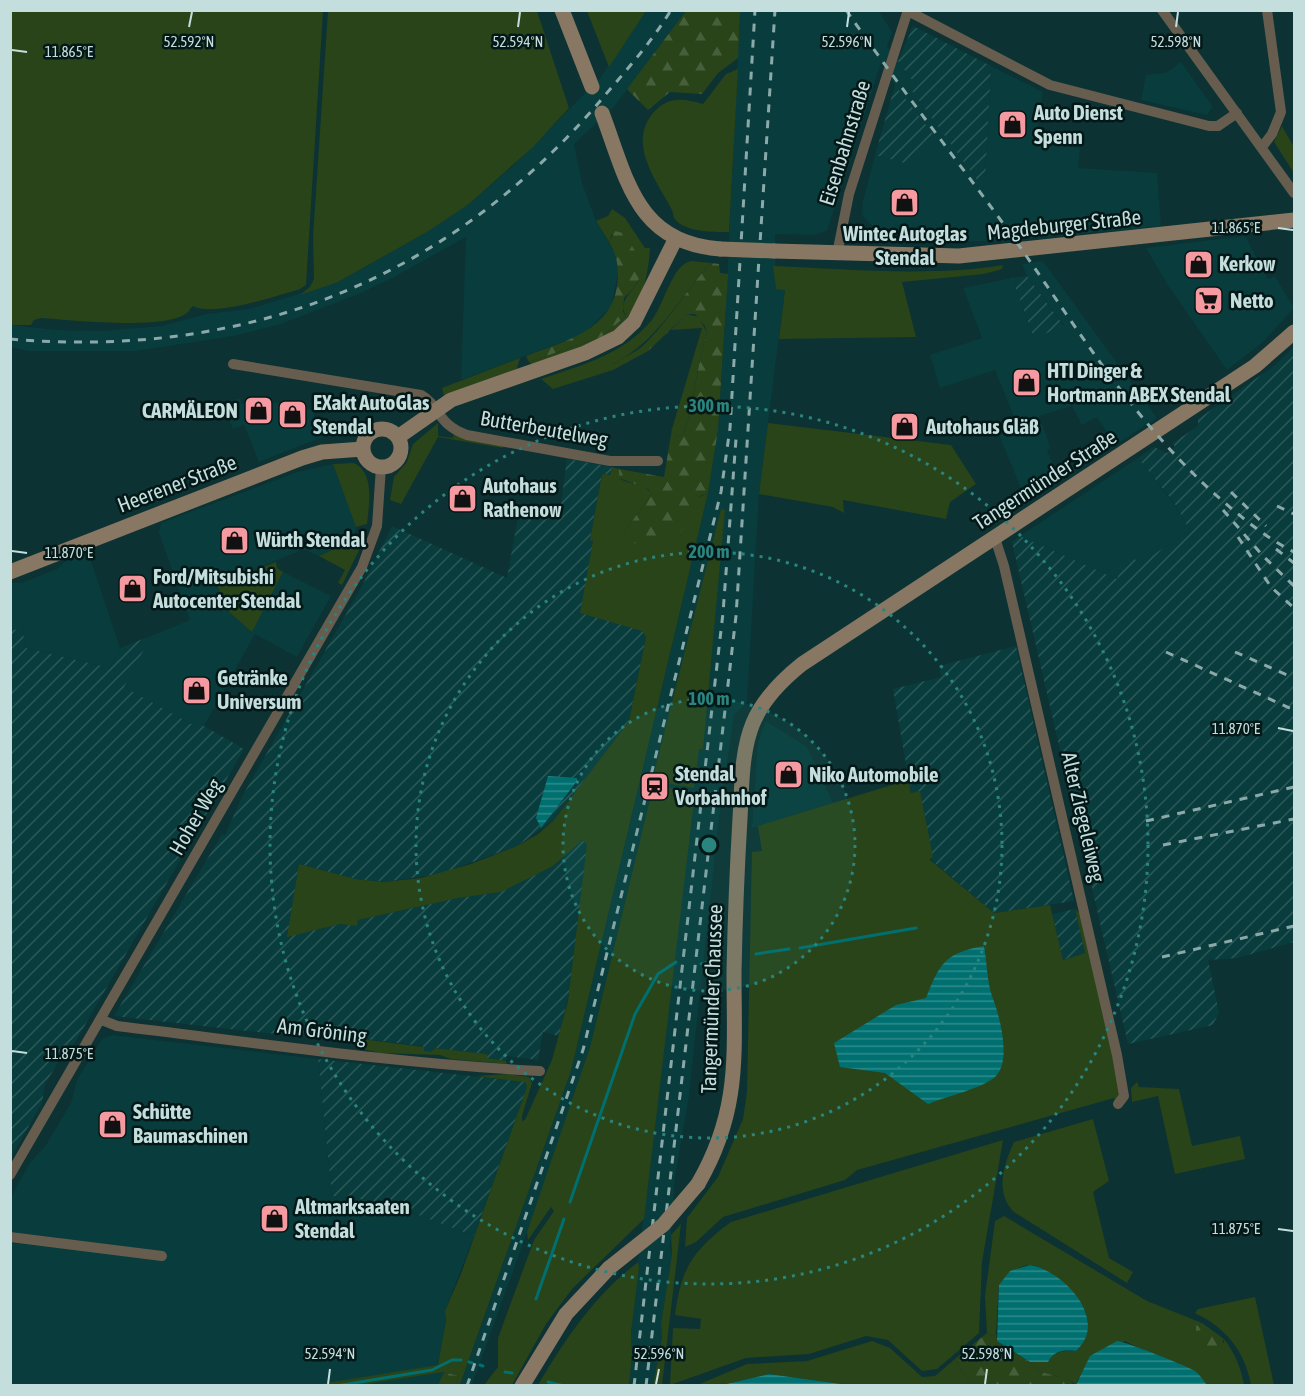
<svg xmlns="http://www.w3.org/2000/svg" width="1305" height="1396" font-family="'Asap Condensed',sans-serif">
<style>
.built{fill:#093c3c}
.industrial{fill:url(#industrial-furrows)}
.green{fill:#294419}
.forest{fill:url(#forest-firs)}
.water{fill:url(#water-rules)}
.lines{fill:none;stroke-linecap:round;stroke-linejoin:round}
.stream{stroke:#006f70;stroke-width:3}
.minor{stroke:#665d4f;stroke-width:10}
.secondary{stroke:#877763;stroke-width:15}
.rail{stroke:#8ca9aa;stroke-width:3;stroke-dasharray:8 8;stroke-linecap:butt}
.secondary-bridge{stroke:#877763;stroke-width:15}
.ticks{fill:none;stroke:#c4dddd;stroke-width:2}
.ring{fill:none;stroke:#2a857f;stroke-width:3;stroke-dasharray:3 6}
.labels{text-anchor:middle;stroke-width:5;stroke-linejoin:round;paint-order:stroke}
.poi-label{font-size:21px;font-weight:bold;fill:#c4dddd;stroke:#041818;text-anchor:start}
.street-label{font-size:21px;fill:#c4dddd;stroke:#041818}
.ticks-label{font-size:15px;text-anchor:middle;fill:#c4dddd;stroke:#041818;stroke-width:5;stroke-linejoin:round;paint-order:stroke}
.centre{fill:#2a857f;stroke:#041818;stroke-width:3}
.ring-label{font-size:18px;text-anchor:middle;font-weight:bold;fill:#2a857f;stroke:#041818;stroke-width:5;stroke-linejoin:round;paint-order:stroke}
</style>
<defs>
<pattern id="industrial-furrows" width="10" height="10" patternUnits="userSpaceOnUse" patternTransform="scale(1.5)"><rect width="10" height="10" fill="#093c3c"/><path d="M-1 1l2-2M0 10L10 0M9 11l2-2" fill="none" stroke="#2b5858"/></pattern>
<pattern id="forest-firs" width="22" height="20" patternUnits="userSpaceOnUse" patternTransform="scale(1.5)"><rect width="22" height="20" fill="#294419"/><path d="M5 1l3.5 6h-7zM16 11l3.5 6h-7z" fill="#465f3a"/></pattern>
<pattern id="water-rules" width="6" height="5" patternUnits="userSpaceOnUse" patternTransform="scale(1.5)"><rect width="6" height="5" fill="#006f70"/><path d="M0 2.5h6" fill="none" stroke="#2f8a8b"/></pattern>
</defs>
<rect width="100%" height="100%" fill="#0c3233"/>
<path class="built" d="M646 11H686L614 107 574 144 582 183 596 221 617 257 619 268 611 307 583 334 461 380 466 237 394 277 361 293 281 324 234 336 136 351H28L11 347V325L57 330 100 331 162 326 206 314 249 309 338 282 427 232 469 204 515 164 600 78Z
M740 11H879L892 32 887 46 912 80 907 83 980 183 985 180 991 66 1043 92 1038 125 1042 126 1041 143 1080 148 1078 168 1157 173 1161 226 1075 234 1074 228 1066 229V235L1006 241H962L879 233 862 215 863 201 875 155 904 163 895 85 881 63 827 231 814 235 775 234 776 288 785 289 759 494 747 702 734 715 718 825 689 1096 675 1178 670 1247 672 1254 661 1324 662 1337 653 1385H629L632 1355 631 1333 639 1268 638 1262 670 996 660 786 656 800 650 799 590 1047 562 1135 472 1385 460 1386 571 1071 708 493 718 430 725 324Z
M1181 62 1213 107 1207 115 1141 100 1146 75 1166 73Z
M1245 236 1268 279 1275 276 1294 308 1262 343 1227 370 1169 287 1146 248Z
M1043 261 1157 418 1115 445 1097 417 1082 425 1072 406 1039 416 1048 440 1050 448 1047 450 1055 470 1063 479 1029 501 1020 486 997 430 1016 422 995 370 940 388 930 355 982 338 963 288 1012 278 1034 338 1064 325 1027 276 1022 264Z
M239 398 242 404 255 399 315 410 313 422 328 435 259 462 244 425 233 429 223 404Z
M1138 458 1175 505 1190 531 1145 560H1136L1117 579 1020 536Z
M333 464 356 526 355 540 319 556 304 549 217 585 229 612 252 631 283 572 331 596 297 657 255 634 204 726H195L123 687 151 636 190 620 159 533 161 523 297 472Z
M88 552 120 648 110 668 26 648 22 629 11 630V583H21L42 575 57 569 66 561Z
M766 721 807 747 833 803 752 828 758 742Z
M112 1035 318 1059 332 1196 384 1202 474 1236 445 1311 446 1321 438 1366 313 1385 11 1386V1243L60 1248 61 1238 11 1232V1197L29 1164 46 1145 71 1103 77 1080 102 1039Z
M444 1372 438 1385H362Z"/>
<path class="industrial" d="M913 26 991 66 985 180 980 184 907 84 912 80 898 61Z
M895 85 935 137 904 163 875 155Z
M1027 276 1064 326 1034 338 1012 278Z
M1294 347V942L1237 958 1208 960 1219 1012 1213 1025 1128 1044 1012 542 1020 536 1117 579 1127 555 1136 560H1145L1190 531 1175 504 1138 458 1154 447 1167 453 1175 447 1173 443 1198 426V419L1274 366Z
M567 459 612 467 610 475 602 474 590 539 593 541 646 637 629 721 554 820 517 846 439 874 384 882 355 879 299 864 288 936 340 924 356 926 358 920 458 898 501 892 553 866 583 840 587 845V862L573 975 559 1036 543 1032 538 1060 507 1056 506 1061 487 1058V1054L434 1048 433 1053 423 1051V1046L365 1039 344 1037 343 1040 247 1031 114 1016 222 834 225 835 243 795 362 586 392 526 507 578 519 512 559 519Z
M22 629 26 648 110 668 120 648 151 636 124 687 195 726H204L244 749 73 1046 64 1053 45 1084 42 1103 11 1157 10 630Z
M1016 646 1074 901 994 913 929 858 920 791 911 793 893 689 941 677 939 666Z
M1075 909 1085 953 1062 960 1052 914Z
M318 1059 525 1082 527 1087 474 1236 384 1202 332 1196Z"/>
<path class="green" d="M10 11H323L306 285 300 289C277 296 213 317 193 306 190 308 190 310 188 312 168 331 70 320 41 318L34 320 31 325H11Z
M328 11H537L569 108 533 147 469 204 427 232 338 282 300 295 310 287 314 279 313 237Z
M587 11H646L609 67Z
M738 69 729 232C716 232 684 233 674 218 673 216 673 212 672 210 657 181 627 144 653 113 668 96 682 98 703 104L726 74Z
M1282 126 1294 147V173L1274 142Z
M612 209 625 218 645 248H650C645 333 601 341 533 365L529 362 601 337 626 316C617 301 633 292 639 280L612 234 609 242 596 221 608 216Z
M692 261 711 263C677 300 659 340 613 364V370L553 389 541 379C582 365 622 355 651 321 664 306 672 263 692 261Z
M1003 265 1002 269 984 274 902 282 916 337 779 339 785 290 776 289 773 266C845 269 932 277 1003 265Z
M687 314 699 317 707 333C696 366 695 402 683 435L676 437 672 429 702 328 671 330Z
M520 358 516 371 444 396 442 388Z
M438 423V436L453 438 454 433 503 445V448L438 437 401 504 390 500 394 477 407 462 413 444Z
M768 423 951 445 976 484 950 502 946 519 843 500 844 513 833 507 759 494Z
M354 463C375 473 369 505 367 524L356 527 333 464Z
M612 467 619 469V478C629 485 644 483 652 494L624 532 708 493 571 1071 460 1385H455L459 1376 444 1372 362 1385H313L438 1365 446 1321 445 1311 461 1274 527 1087 525 1082 476 1076 508 1074 529 1077 532 1083 522 1116V1121L525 1120 552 1060 568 1001 587 845 583 840 553 866 501 892 458 898 358 920 357 926 340 924 287 937 299 864 355 879 384 882 421 878 471 864 517 846 538 834 554 820 629 721 646 637 642 631 580 613 593 541 590 540 602 474 610 475Z
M721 509 725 510 703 749H699L694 788 654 781 655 769Z
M355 534 364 540 342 585 338 583 345 570 319 556 354 540Z
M276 562 277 568 283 572 252 632 229 612 217 585Z
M908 780 911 793 920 791 933 857 929 859 994 913 1050 905 1063 960 1085 953 1075 909 1081 915 1122 1096 1115 1102 1114 1098 857 1170 845 1180 723 1217 696 1242 685 1247 687 1218 718 1177 743 1119 747 1092 752 852 762 851 758 826Z
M660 786 695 792 644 1219 572 1289 546 1324 512 1385H484L498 1367V1338L534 1240 554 1211 551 1207 528 1240 527 1232 590 1047 650 799 656 800Z
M353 1038 424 1047V1051L433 1052 434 1048 487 1054V1058L506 1061 507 1064 451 1059 440 1055 379 1053 359 1048Z
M1137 1082 1139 1087 1179 1089 1192 1146 1240 1136 1245 1159 1175 1174 1158 1096 1132 1102 1131 1088Z
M1093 1119 1109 1181 1093 1192 1109 1258 1133 1272 1127 1283 1014 1212C994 1192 1004 1164 1014 1142Z
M1003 1140 982 1262 979 1333 937 1369 922 1371 888 1340 866 1336 809 1354 746 1358 670 1385 673 1328 700 1329 701 1319 675 1315C681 1268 693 1250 731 1222Z
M1004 1216 1147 1301 1202 1323 1196 1326 1224 1343V1339C1235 1353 1241 1368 1244 1385H1207C1187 1360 1152 1357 1125 1341L1078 1379 1076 1385 1070 1380 1038 1371 1030 1362H1048C1055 1350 1063 1351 1076 1351 1087 1341 1091 1322 1084 1308 1078 1295 1045 1265 1030 1265 1018 1265 1008 1277 999 1285L996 1333 993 1336 987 1333 985 1296 995 1221Z
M681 1224 662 1385H653L662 1337 661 1324 672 1254 671 1235Z
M638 1262 639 1268 631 1333 632 1355 629 1385H538C566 1338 594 1296 638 1262Z
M1255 1297 1274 1385H1251C1245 1351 1226 1328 1195 1313L1198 1309Z
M872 1341 890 1348 922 1377 935 1376 955 1359 970 1385H848L769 1374 722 1385 695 1386 747 1364 807 1361Z"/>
<path class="forest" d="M686 11H740L738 58 718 73 702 94 670 92 648 110 627 89Z
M615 231 623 233C642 260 651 273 624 298L623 312 626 316 601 337 529 362 526 356C562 342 611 331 617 286 619 269 618 257 609 242Z
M711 263 719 264 720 273 728 274 718 430 708 493 700 496 681 532 652 548 644 549 625 537 624 532 652 494 648 489 619 478V469L664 477 672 429 676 437 683 435C695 403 696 366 707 333L705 326 695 314H687L648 351 613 370 611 366C621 358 633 354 643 346 669 321 686 290 711 263Z
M1202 1323 1224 1339 1215 1356 1208 1355 1196 1332V1326Z
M987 1333 993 1336 996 1333 997 1341 1030 1362 1038 1371 1070 1380 1074 1385H970L955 1359Z
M444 1372 459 1376 455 1385H438Z"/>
<path class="water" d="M548 776 577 778V781L541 828 536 818Z
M984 946C987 962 987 982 992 996 999 1014 1012 1059 996 1076 984 1088 945 1097 928 1104L885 1073 840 1067 834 1043 896 1005 926 998C940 963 945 953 984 946Z
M1030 1265C1064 1271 1110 1320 1076 1351 1063 1350 1055 1350 1048 1362H1030L997 1341 999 1285 1010 1271Z
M1117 1341C1124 1341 1187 1366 1195 1371 1200 1375 1204 1381 1207 1385H1076L1090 1356Z
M769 1374 848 1385H722Z"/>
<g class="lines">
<path class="stream" d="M800 948 916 928
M756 954 789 949
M701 964 713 961
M570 1202 635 1014 658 974 676 962
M536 1299 564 1219
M469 1362 472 1363
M480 1365 483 1366
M505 1372 512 1373
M548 1382 564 1386
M336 1386 432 1370 452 1360H461"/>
<path class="minor" d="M1162 10 1294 193
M908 11 1050 85 1209 126H1218L1237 113
M1262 147 1272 134 1281 112 1267 10
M837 254 849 194 908 10
M233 364 421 395C441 406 436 424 467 435L610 461H658
M995 538 1004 566 1117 1055 1124 1096 1118 1104
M102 1020 117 1026C258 1043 399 1064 540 1071
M10 1175 362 567 377 526 381 467
M10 1237 162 1256"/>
<path class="secondary" d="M562 10 592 87
M602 113C627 179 636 243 720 249
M774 251 959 256 1294 220
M363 448a19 19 0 1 1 38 0a19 19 0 1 1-38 0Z
M398 437 451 400 585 353 618 337 634 322 676 238
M10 572 302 458 322 452 363 449
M698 1184C741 1110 734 1054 734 972 735 921 737 869 740 818 742 787 741 752 753 723 763 699 782 680 802 664L1255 366 1294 332
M522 1386 566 1314 609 1268"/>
<path class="rail" d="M846 10C900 88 958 161 1013 237 1079 330 1131 419 1217 496 1241 517 1266 538 1294 552
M10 339C243 359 441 283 595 107 621 76 650 45 671 10
M1231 492 1266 526
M1277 506 1294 514
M1223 510 1264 557 1294 586
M1238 537 1271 587 1294 608
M1276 549 1294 563
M1166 652 1294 710
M1235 652 1294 678
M1146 821 1294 787
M1163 845 1294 819
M1162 957 1294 926
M467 1386 583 1050 721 492 730 428 755 10
M634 1386 723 613 736 439
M646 1386 736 616 775 10"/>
<path class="secondary-bridge" d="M720 249 774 251
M609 1268 663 1225 698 1184"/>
</g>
<path class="ticks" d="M189 27 192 12M518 27 520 12M847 27 849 12M1176 27 1178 12M12 50 27 52M1278 228 1293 230M12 551 27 553M1278 728 1293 731M12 1051 27 1053M1278 1229 1293 1231M328 1384 330 1369M656 1384 659 1369M985 1384 987 1369"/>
<circle cx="709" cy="845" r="146" fill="#2a857f" fill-opacity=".12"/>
<g class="ring">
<circle cx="709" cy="845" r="146"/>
<circle cx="709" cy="845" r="293"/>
<circle cx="709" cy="845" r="439"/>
</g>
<defs>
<symbol id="shop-square" viewBox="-11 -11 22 22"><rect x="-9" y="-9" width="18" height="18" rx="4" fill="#f49aa0" stroke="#041818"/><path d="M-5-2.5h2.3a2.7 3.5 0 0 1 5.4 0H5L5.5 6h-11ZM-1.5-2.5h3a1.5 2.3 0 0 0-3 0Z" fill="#111"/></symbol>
<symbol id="supermarket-square" viewBox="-11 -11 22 22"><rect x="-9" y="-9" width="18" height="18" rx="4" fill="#f49aa0" stroke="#041818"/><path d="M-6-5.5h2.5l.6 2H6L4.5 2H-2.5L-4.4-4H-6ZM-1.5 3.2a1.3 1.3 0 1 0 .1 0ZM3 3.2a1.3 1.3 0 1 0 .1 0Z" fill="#111"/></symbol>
<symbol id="station-square" viewBox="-11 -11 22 22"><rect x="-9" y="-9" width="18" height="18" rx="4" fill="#f49aa0" stroke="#041818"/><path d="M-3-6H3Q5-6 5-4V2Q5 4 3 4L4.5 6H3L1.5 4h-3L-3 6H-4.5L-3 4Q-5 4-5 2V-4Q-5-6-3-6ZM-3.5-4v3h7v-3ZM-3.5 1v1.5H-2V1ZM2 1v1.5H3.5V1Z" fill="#111"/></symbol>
</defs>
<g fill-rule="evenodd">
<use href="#shop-square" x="996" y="108" width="33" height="33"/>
<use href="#shop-square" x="888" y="186" width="33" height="33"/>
<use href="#shop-square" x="1182" y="248" width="33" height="33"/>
<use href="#supermarket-square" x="1192" y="284" width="33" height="33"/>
<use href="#shop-square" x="1010" y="366" width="33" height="33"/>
<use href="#shop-square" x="242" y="394" width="33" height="33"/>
<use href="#shop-square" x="276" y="398" width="33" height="33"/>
<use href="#shop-square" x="888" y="410" width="33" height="33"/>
<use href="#shop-square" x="446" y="482" width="33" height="33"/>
<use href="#shop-square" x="218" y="524" width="33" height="33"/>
<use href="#shop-square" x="116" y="572" width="33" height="33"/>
<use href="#shop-square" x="180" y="674" width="33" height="33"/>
<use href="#shop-square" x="772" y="758" width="33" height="33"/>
<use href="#station-square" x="638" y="770" width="33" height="33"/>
<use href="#shop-square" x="96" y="1108" width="33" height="33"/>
<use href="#shop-square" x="258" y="1202" width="33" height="33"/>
</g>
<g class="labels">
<g class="poi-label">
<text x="1034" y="120">Auto Dienst<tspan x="1034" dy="24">Spenn</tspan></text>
<text x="905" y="241" text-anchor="middle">Wintec Autoglas<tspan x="905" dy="24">Stendal</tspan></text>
<text x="1219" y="271">Kerkow</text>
<text x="1230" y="308">Netto</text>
<text x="1047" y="378">HTI Dinger &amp;<tspan x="1047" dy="24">Hortmann ABEX Stendal</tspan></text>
<text x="313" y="410">EXakt AutoGlas<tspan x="313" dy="24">Stendal</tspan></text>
<text x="238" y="418" text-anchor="end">CARMÄLEON</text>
<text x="926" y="434">Autohaus Gläß</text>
<text x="483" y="493">Autohaus<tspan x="483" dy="24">Rathenow</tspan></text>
<text x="256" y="547">Würth Stendal</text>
<text x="153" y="584">Ford/Mitsubishi<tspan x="153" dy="24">Autocenter Stendal</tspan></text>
<text x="217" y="685">Getränke<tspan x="217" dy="24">Universum</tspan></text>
<text x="675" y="781">Stendal<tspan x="675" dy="24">Vorbahnhof</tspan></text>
<text x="809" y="782">Niko Automobile</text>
<text x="133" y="1119">Schütte<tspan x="133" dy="24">Baumaschinen</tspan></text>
<text x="295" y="1214">Altmarksaaten<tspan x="295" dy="24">Stendal</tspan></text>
</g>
<g class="street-label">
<text transform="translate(845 143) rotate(-73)" y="7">Eisenbahnstraße</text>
<text transform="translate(1064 225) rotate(-6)" y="7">Magdeburger Straße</text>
<text transform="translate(544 429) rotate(10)" y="7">Butterbeutelweg</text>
<text transform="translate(1045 480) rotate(-33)" y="7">Tangermünder Straße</text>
<text transform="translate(177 484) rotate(-21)" y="7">Heerener Straße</text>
<text transform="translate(196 817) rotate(-60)" y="7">Hoher Weg</text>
<text transform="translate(1083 817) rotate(77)" y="7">Alter Ziegeleiweg</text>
<text transform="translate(712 999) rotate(-88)" y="7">Tangermünder Chaussee</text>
<text transform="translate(322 1031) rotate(7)" y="7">Am Gröning</text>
</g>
</g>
<g class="ticks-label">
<text x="189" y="47">52.592°N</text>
<text x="518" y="47">52.594°N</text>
<text x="847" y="47">52.596°N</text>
<text x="1176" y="47">52.598°N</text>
<text x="69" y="57">11.865°E</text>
<text x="1236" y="233">11.865°E</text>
<text x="69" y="558">11.870°E</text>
<text x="1236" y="734">11.870°E</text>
<text x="69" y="1059">11.875°E</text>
<text x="1236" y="1234">11.875°E</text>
<text x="330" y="1359">52.594°N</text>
<text x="659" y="1359">52.596°N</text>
<text x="987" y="1359">52.598°N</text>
</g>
<circle cx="709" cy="845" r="9" class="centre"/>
<g class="ring-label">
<text x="709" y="412">300 m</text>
<text x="709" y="558">200 m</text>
<text x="709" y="705">100 m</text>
</g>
<rect width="1305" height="1396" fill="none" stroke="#c4dddd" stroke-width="24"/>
</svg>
